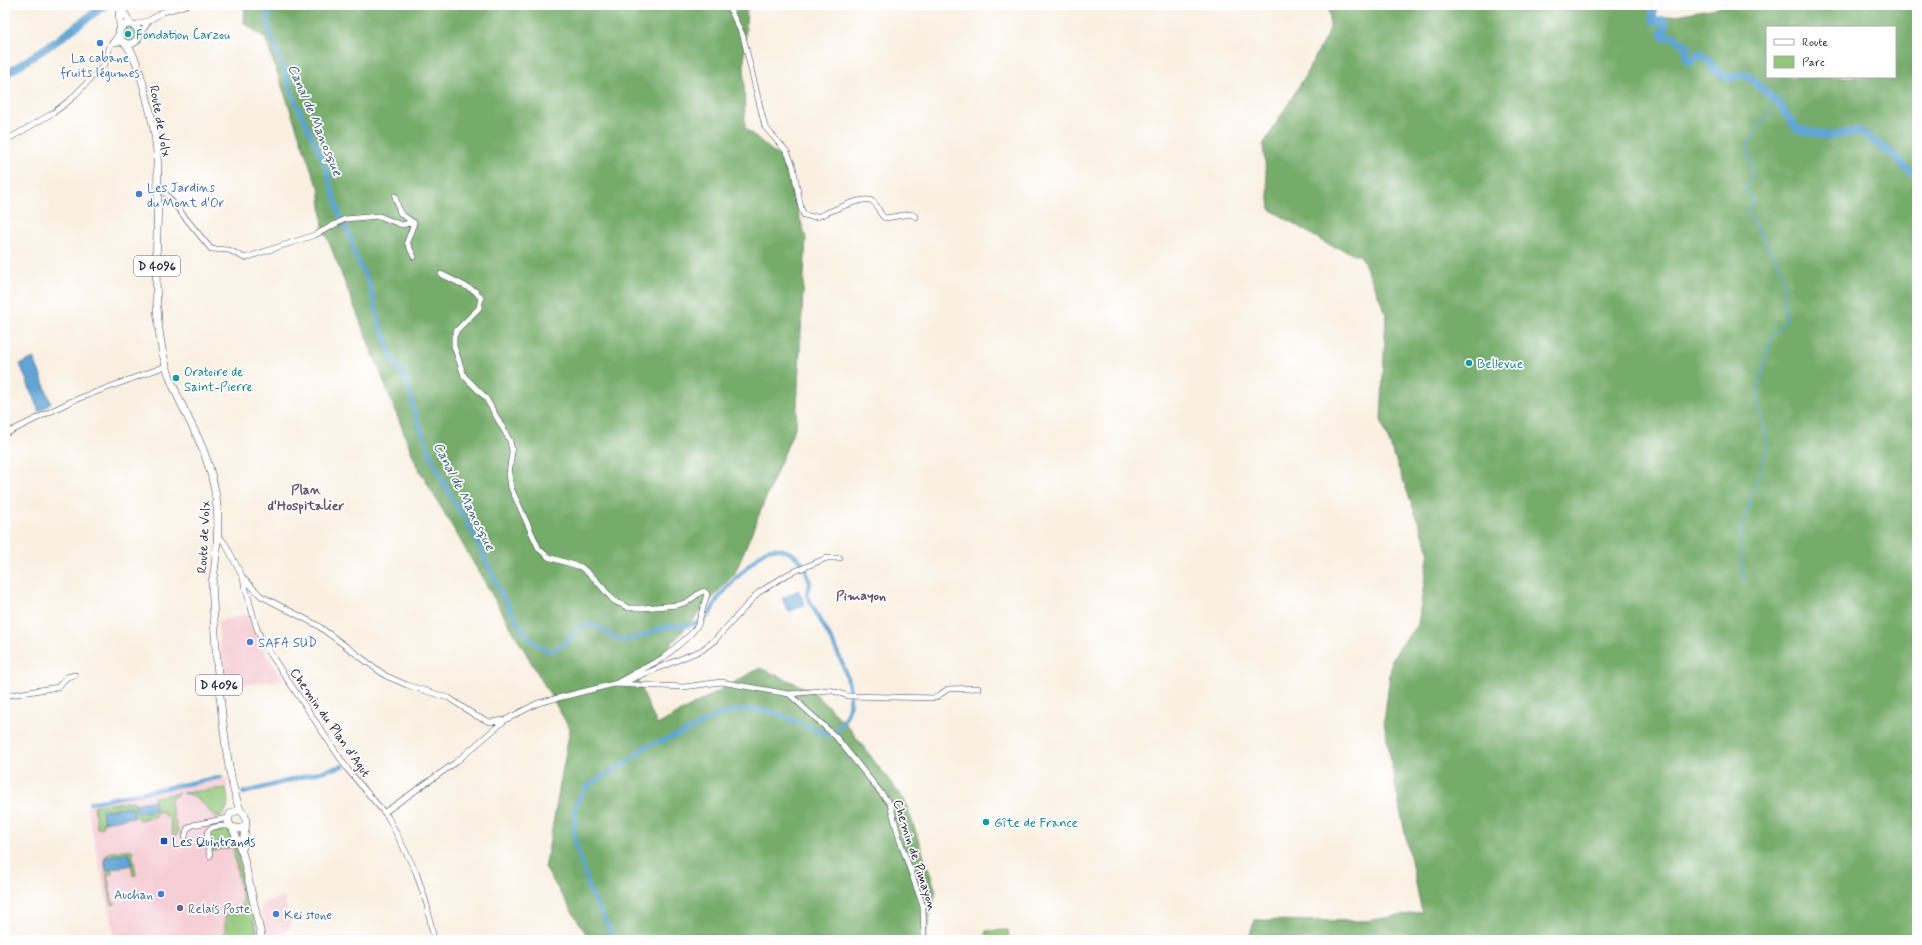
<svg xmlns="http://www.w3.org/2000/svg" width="1922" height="945" font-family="Mynerve,sans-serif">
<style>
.built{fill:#f6cfd6}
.green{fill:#93c87a;stroke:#5a755a}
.forest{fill:#76ac6a;stroke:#4c6752;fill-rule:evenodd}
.water{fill:#5fa5d5;stroke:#406488}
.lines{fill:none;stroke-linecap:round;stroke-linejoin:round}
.stream{stroke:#5fa5d5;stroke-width:1.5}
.canal{stroke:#5fa5d5;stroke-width:4.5}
.river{stroke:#5fa5d5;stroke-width:8}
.minor-casing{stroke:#424154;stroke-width:6}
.major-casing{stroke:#424154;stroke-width:8}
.minor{stroke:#fff;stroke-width:5}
.major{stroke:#fff;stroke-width:7}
.culture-dot{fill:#0f9aa8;stroke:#fff;stroke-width:1.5}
.shop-dot{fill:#3f7fe0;stroke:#fff;stroke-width:1.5}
.transit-dot{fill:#1a4fb4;stroke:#fff;stroke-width:1.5}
.service-dot{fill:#5c6f8a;stroke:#fff;stroke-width:1.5}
.labels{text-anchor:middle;stroke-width:3.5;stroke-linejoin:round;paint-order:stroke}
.shield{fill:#fff;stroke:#646476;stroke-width:1}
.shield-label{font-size:12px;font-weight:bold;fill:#22223b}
.culture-label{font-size:13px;fill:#0d838f;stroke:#fff;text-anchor:start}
.shop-label{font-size:13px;fill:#366cbe;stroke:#fff;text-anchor:start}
.street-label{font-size:13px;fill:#22223b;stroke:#fff}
.transit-label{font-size:13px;fill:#164399;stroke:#fff;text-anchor:start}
.service-label{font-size:13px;fill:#4e5e75;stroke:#fff;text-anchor:start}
.water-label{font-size:14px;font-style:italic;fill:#3d5d80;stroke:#fff}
.neighbourhood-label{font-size:14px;font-weight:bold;fill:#6a516c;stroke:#fff}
</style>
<rect width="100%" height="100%" fill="#fff"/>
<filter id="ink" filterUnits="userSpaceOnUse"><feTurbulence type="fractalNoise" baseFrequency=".025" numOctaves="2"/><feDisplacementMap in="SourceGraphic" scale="8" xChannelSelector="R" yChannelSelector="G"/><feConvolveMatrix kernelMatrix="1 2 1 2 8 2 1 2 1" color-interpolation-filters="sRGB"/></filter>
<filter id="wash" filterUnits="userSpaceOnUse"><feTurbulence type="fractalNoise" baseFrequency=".012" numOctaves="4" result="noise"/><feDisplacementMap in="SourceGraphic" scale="16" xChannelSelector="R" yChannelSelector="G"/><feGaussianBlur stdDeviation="0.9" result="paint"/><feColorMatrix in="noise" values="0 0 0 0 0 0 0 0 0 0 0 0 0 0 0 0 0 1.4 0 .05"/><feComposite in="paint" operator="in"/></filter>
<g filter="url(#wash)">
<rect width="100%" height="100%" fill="#faf0e2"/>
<path class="built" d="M250 614 255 634 262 648 284 680 223 687 218 621Z
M227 778 228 804 225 817 240 850 260 940H115L87 806Z
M284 897 291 926 276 940H265L260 909 265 902Z"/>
<path class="green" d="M122 34a7 7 0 1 1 14 0a7 7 0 1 1-14 0Z
M226 788C228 801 231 812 217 817 208 812 205 804 197 798 192 794 187 795 182 793Z
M179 793 172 799 170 803 178 832 176 836 173 837 169 816H164V812H156V816L139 820 138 817H134V809L130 806 102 811 104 823H102L103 827 97 828 94 806 134 801 137 813 156 810 154 797Z
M214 828H226L231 831 238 851 246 900 252 909 259 940H217L225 934V916L243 904 233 847 212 851 209 834Z
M130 849 132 850 136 875 133 876 130 854 125 853 106 857 104 860 107 870H111L112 874 107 875 113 904 116 903 113 905 111 904 104 858 108 853Z
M1008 930 1009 940H986V931Z"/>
<path class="forest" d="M245 5H747L744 64 745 128 782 159 806 238 796 425 735 573 638 681 657 725 760 668 813 691 846 724 905 801 936 891 925 940H591L588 937 545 868 570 729 417 466 323 227 319 186 316 183 265 38 244 23Z
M1329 5H1644L1654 19 1721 7V5H1917V940H1248L1255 920 1366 921 1422 912 1399 805 1384 722 1392 658 1418 623 1429 551 1381 420 1386 313 1361 256 1327 244 1270 209 1263 145 1304 78 1330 29ZM1767 27H1895V77H1767Z"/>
<path class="water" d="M34 358 51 403 39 412 20 364Z
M798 590 805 604 789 612 782 599Z
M153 800 154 810 137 813 135 804Z
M130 806 133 809 134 817 104 822 102 811Z
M126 853 130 855 132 865 107 870 105 861 106 857Z"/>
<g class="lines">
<path class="stream" d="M1772 102V99
M1744 583 1740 533 1768 446 1757 397 1770 340 1786 320 1782 269 1747 213 1754 199 1744 191 1753 176 1747 145 1772 109"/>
<path class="canal" d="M271 5 268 20V26L295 101 325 165 340 216 352 240 353 251 369 283 373 296 378 318 391 356 404 377 409 389 414 411 433 460 444 484 475 537 499 589 517 622 529 638 547 651C574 648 570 626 589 625 602 624 610 640 624 640 639 640 648 632 662 628 673 625 686 628 697 623 713 617 711 606 720 596 733 580 750 564 765 551 778 545 796 553 803 564
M243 793 342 766
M90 803 221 777
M615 940 590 891 575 841 574 824 576 804 587 787 630 760 645 747 683 733 717 716 730 712 751 709 773 712 830 736C835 734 839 728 842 723 868 689 824 629 808 598L807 594 810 582 805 568"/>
<path class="river" d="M1653 5V21L1664 20 1666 24 1662 34 1664 37 1673 36 1687 47 1686 59 1691 62 1700 53 1708 60 1714 70 1729 78 1746 74 1778 103 1797 129 1828 136 1860 131 1893 155 1909 171 1917 174
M5 75 58 40 105 5"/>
</g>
</g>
<g filter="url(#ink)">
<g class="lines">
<defs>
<path id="minor" d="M728 5 743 36 765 127 787 152 793 166 801 208 804 215 813 217 819 216C830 212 863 195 872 201 879 205 878 214 885 218L911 214 916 217
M134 25 150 20 163 12 187 5
M139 35 149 21
M112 43 122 42
M5 141 53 113 70 100 105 64 110 46 118 35
M157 188 165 193 211 249 229 250 245 258 315 235 345 219 379 216 402 225 413 222
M395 196 400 213 414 223 407 242 414 257
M441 274 475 291 481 298 479 308 457 330 454 337V346L464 376 486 398 510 441 512 451 509 474 511 488 539 549 548 557 581 567 595 579 614 601 629 608H643L678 605 687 602 701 592 704 591 707 594 698 625 690 635 663 658 615 684
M5 434 72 401 166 366
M216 534 225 543 243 578 261 596 317 625 386 676 407 685 449 698 476 716 490 722 505 720 538 703 614 684 684 687 721 682 789 694 836 737 890 804 900 841 923 906 924 940
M243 579 257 629 263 643 348 770 388 817 416 872 427 905 434 940
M627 681 702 650 715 640 758 593 788 574 827 558H840
M789 694 830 690 848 696 935 698 948 689 978 688
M5 696 58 687 67 677 75 675
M385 812 455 763 504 721
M185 837 187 829 193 825 228 818
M210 856C206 833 201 825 229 826
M1098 940H1114"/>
<path id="major" d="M119 5 120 27
M120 6 130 23
M119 34a10 10 0 1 1 20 0a10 10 0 1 1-20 0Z
M126 44C137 58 140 74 145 91 150 111 156 132 157 153 161 217 150 287 162 349 168 381 184 409 198 438 222 491 221 529 212 586
M212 581C214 626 217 670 222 715 226 747 229 779 240 810
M233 829 243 855 262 940
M243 847C242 835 253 814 238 810L230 814 228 821 231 827 240 829 245 825"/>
</defs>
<use href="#minor" class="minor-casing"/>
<use href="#major" class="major-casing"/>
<use href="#minor" class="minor"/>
<use href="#major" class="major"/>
</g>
</g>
<g class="culture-dot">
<circle cx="128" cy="34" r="4"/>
<circle cx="1469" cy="363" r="4"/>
<circle cx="176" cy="378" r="4"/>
<circle cx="986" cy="822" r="4"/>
</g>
<g class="shop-dot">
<circle cx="100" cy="43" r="4"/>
<circle cx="139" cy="194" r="4"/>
<circle cx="250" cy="642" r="4"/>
<circle cx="161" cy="894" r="4"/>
<circle cx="276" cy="914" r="4"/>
</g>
<rect class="transit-dot" x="160" y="837" width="8" height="8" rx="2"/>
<circle class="service-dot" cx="180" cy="908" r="4"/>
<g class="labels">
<g class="shield">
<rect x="134" y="256" width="46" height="20" rx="3"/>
<rect x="196" y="675" width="46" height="20" rx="3"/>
</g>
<g class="shield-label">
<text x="157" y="270">D 4096</text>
<text x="219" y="689">D 4096</text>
</g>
<g class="culture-label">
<text x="136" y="39">Fondation Carzou</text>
<text x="1477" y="368">Bellevue</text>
<text x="184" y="376">Oratoire de<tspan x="184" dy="15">Saint-Pierre</tspan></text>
<text x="994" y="827">Gîte de France</text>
</g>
<g class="shop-label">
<text x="100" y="62" text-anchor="middle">La cabane<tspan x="100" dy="15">fruits légumes</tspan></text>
<text x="147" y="192">Les Jardins<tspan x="147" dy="15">du Mont d'Or</tspan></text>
<text x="258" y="647">SAFA SUD</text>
<text x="153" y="899" text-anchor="end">Auchan</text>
<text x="284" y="919">Kei stone</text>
</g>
<g class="street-label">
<text transform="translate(161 121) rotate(80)" y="5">Route de Volx</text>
<text transform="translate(203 537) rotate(-87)" y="5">Route de Volx</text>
<text transform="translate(331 722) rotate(55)" y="5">Chemin du Plan d'Agut</text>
<text transform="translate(916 855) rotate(72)" y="5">Chemin de Pimayon</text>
</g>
<g class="transit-label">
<text x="172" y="846">Les Quintrands</text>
</g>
<g class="service-label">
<text x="188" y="913">Relais Poste</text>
</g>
<g class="water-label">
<text transform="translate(316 120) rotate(67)" y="5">Canal de Manosque</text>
<text transform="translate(465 496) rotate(63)" y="5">Canal de Manosque</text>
</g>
<g class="neighbourhood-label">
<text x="306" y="494">Plan<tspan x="306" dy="16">d'Hospitalier</tspan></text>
<text x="861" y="600">Pimayon</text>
</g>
</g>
<rect width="1922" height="945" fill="none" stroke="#fff" stroke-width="20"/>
<rect x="1766" y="26" width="130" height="52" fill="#ffffff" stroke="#a7a7b1"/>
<rect x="1774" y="39" width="20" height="6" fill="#ffffff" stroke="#a7a7b1"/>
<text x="1802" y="46" font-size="12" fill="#22223b">Route</text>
<rect x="1774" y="56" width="20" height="12" fill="#93c87a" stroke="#a7a7b1"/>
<text x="1802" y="66" font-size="12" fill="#22223b">Parc</text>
</svg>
